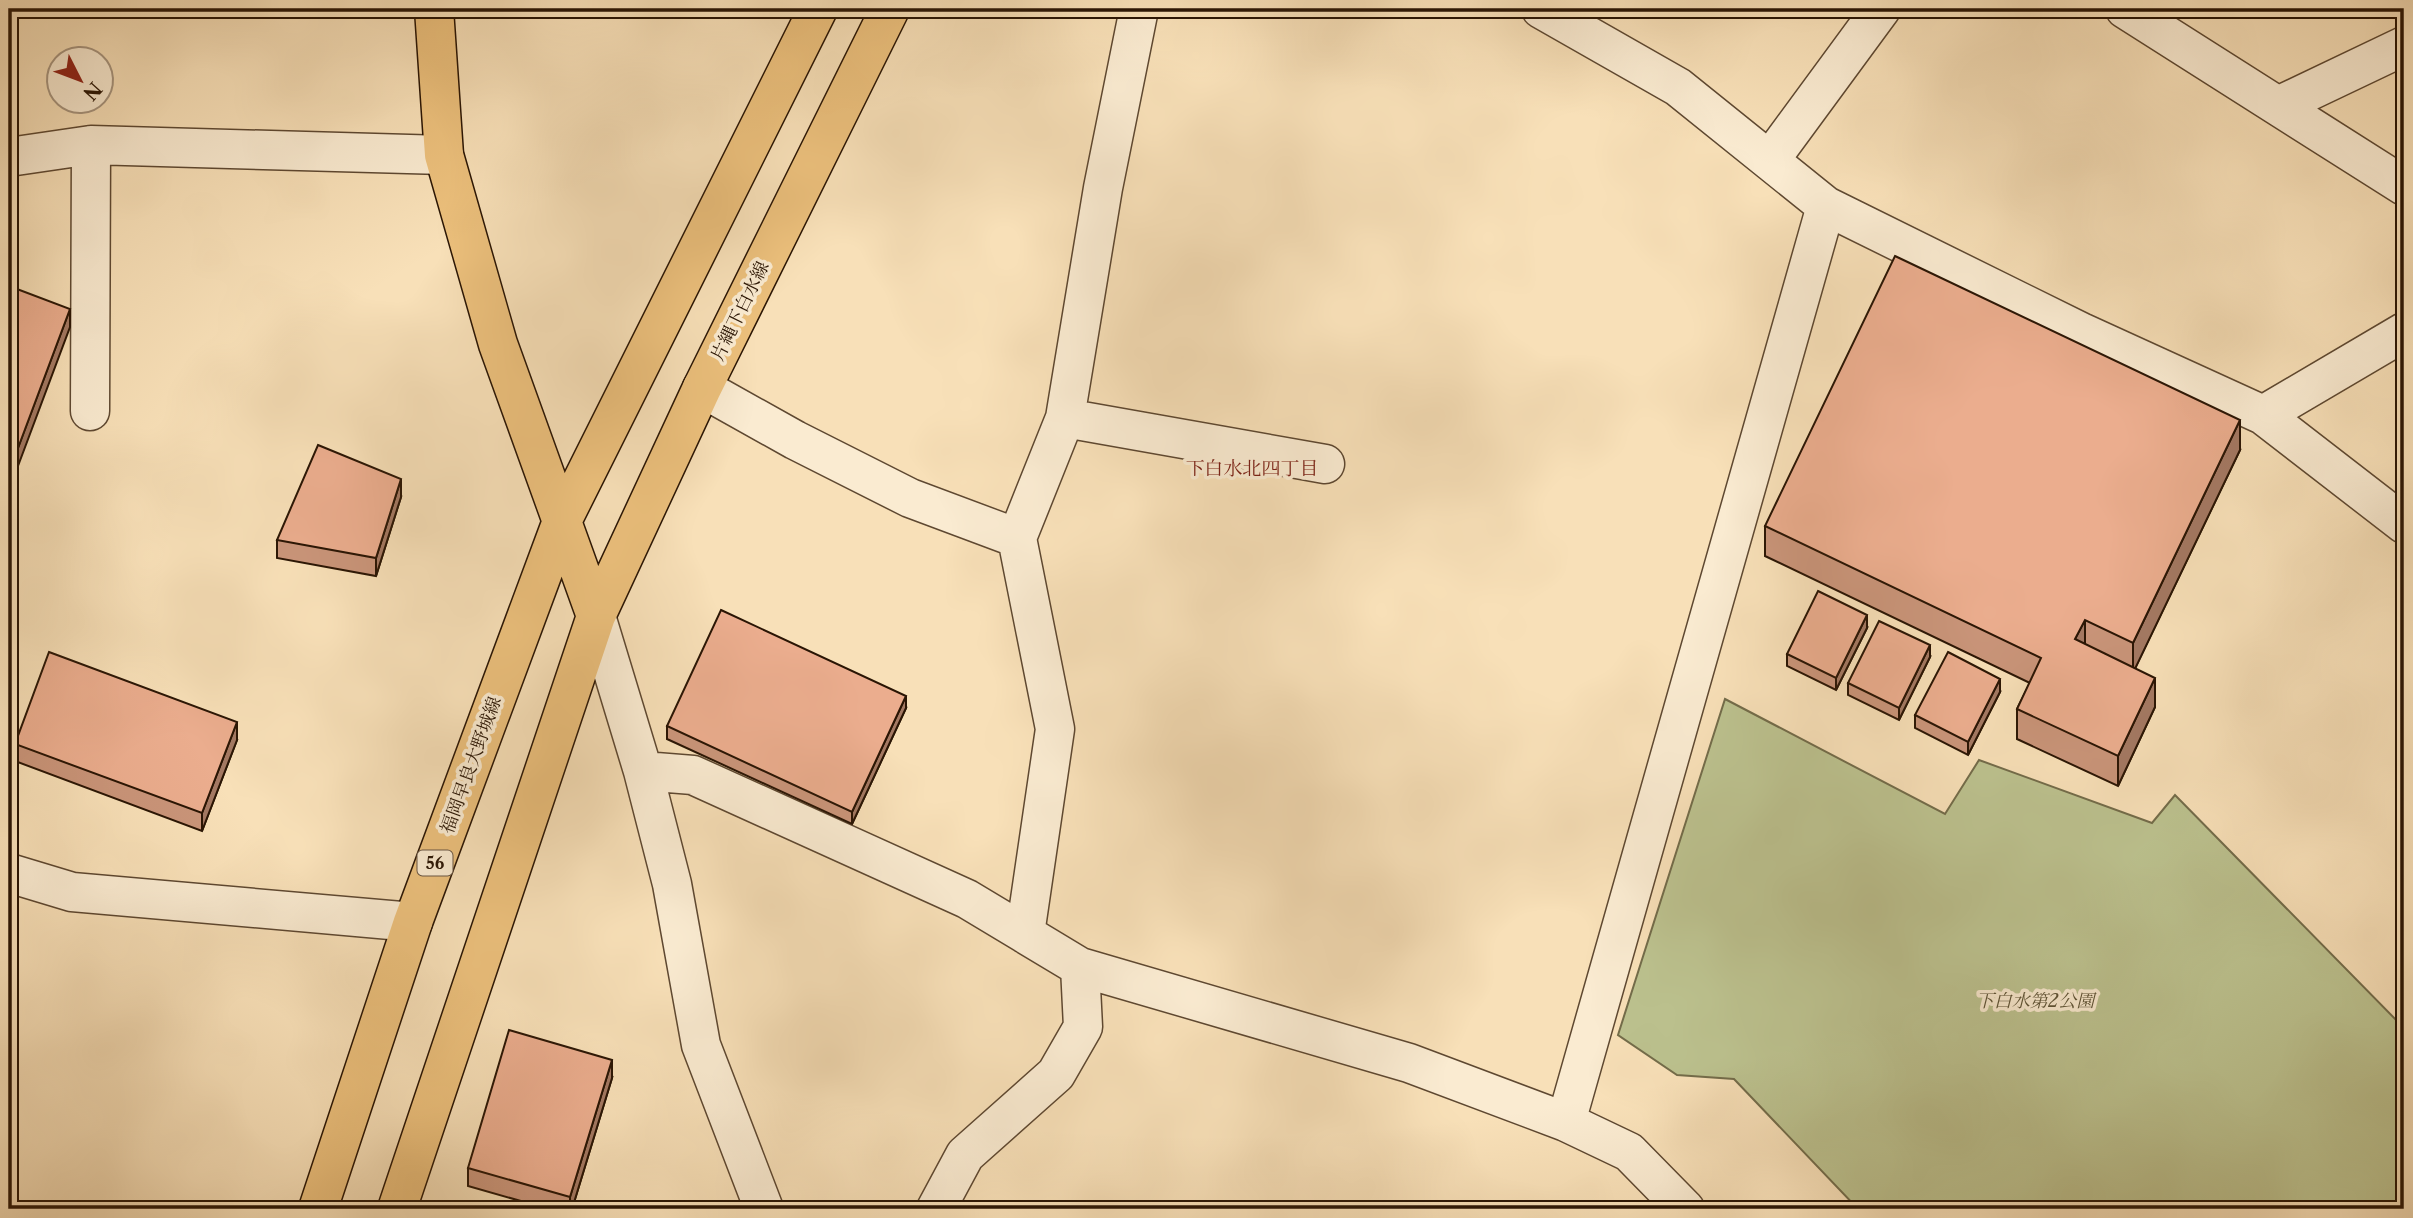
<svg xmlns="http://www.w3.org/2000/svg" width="2413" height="1218" font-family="'Libre Caslon Text','Noto Serif JP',serif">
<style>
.green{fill:#bcc28f;stroke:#736c4a;stroke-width:2}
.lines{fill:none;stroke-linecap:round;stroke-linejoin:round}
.minor-casing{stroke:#5e4831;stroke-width:41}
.major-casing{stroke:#2a1504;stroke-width:41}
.minor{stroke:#faebd1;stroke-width:38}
.major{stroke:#ecc07c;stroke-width:38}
.wall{fill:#ca957a;stroke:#2a1504;stroke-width:2}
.shaded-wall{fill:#a47963;stroke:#2a1504;stroke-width:2}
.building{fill:#ebad8e;stroke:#2a1504;stroke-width:2}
.labels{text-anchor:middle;stroke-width:7;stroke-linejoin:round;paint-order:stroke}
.shield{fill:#faebd1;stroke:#685542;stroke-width:2}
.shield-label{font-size:16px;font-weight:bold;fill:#2a1504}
.street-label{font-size:18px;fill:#2a1504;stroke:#faebd1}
.park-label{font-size:18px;font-style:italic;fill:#5d5235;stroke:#faebd1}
.neighbourhood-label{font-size:19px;fill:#7a1f14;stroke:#faebd1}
</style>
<rect width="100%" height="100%" fill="#f8e0b8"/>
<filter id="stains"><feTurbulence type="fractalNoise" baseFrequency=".00286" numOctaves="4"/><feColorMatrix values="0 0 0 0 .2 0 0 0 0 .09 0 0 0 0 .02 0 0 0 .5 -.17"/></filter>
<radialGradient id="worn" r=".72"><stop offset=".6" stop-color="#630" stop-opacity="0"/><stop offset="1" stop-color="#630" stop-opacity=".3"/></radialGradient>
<path class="green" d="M1725 699 1945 814 1979 760 2152 823 2175 795 2404 1028V1209H1858L1734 1079 1677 1075 1618 1035Z"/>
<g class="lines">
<defs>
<path id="minor" d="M1541 9 1678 87 1826 206 2081 332 2263 415 2404 524
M2125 9 2404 186
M2278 106 2404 46
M9 157 91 145 444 155
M1770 160 1881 9
M702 388 795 440 910 498 1017 538
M90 411 91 145
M2263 415 2404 332
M1065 418 1325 464
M596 616 643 771 672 884 701 1045 764 1209
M643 771 693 775 967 899 1080 967 1409 1063 1566 1122 1629 1152 1685 1209
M9 873 72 892 413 922
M1025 934 1055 729 1017 538 1065 418 1103 188 1139 9
M1566 1122 1826 206
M936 1209 965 1155 1056 1074 1083 1027 1080 967"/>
<path id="major" d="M434 9 444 155 498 344 596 616
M318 1209 413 922 562 521 818 9
M397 1209 596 616 702 388 890 9"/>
</defs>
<use href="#minor" class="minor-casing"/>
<use href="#major" class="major-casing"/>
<use href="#minor" class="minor"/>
<use href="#major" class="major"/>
</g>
<path class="wall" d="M2240 450 2135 668 2155 707 2118 786 2017 739V709L2030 683 1765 556V526Z
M401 497 376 576 277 558V540Z
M1867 628 1836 690 1787 666V654Z
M1930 657 1899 720 1848 695V683Z
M2000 692 1968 755 1915 728V715Z
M906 708 852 824 667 739V726Z
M237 740 202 831 15 761V744Z
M612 1078 572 1209H549L468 1186V1168Z"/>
<path class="shaded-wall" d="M70 309V327L9 490V472Z
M2240 420V450L2133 673V643Z
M401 479V497L376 576V558Z
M1867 615V628L1836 690V678Z
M2085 620V650L2075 639Z
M1930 645V657L1899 720V708Z
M2155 678V707L2118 786V756Z
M2000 679V692L1968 755V742Z
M906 696V708L852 824V812Z
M237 722V740L202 831V813Z
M612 1060V1078L572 1209H570V1197Z"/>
<path class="building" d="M1895 256 2240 420 2133 643 2085 620 2075 639 2155 678 2118 756 2017 709 2041 658 1765 526Z
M9 286 70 309 9 472Z
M318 445 401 479 376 558 277 540Z
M1818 591 1867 615 1836 678 1787 654Z
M721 610 906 696 852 812 667 726Z
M1879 621 1930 645 1899 708 1848 683Z
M49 652 237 722 202 813 15 744Z
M1948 652 2000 679 1968 742 1915 715Z
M509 1030 612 1060 570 1197 468 1168Z"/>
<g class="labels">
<rect class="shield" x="417.5" y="850.5" width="35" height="25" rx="5"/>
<g class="shield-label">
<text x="435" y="869">56</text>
</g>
<g class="street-label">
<text transform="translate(740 311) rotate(-64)" y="6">片縄下白水線</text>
<text transform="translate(471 765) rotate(-70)" y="6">福岡早良大野城線</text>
</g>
<g class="park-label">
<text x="2035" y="1007">下白水第2公園</text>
</g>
<g class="neighbourhood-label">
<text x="1252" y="475">下白水北四丁目</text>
</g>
</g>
<rect width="2413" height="1218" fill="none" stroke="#f8e0b8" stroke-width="35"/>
<rect x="10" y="10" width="2392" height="1197" fill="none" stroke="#2a1504" stroke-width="3.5"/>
<rect x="18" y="18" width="2378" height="1183" fill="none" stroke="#2a1504" stroke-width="2"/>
<g transform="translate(80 80) rotate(132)"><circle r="33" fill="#faebd1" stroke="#a7957f" stroke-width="2"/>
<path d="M0-5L12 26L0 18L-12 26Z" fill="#8f2418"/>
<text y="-10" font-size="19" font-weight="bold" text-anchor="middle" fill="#2a1504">N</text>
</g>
<rect width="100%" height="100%" filter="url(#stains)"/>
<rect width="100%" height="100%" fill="url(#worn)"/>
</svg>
